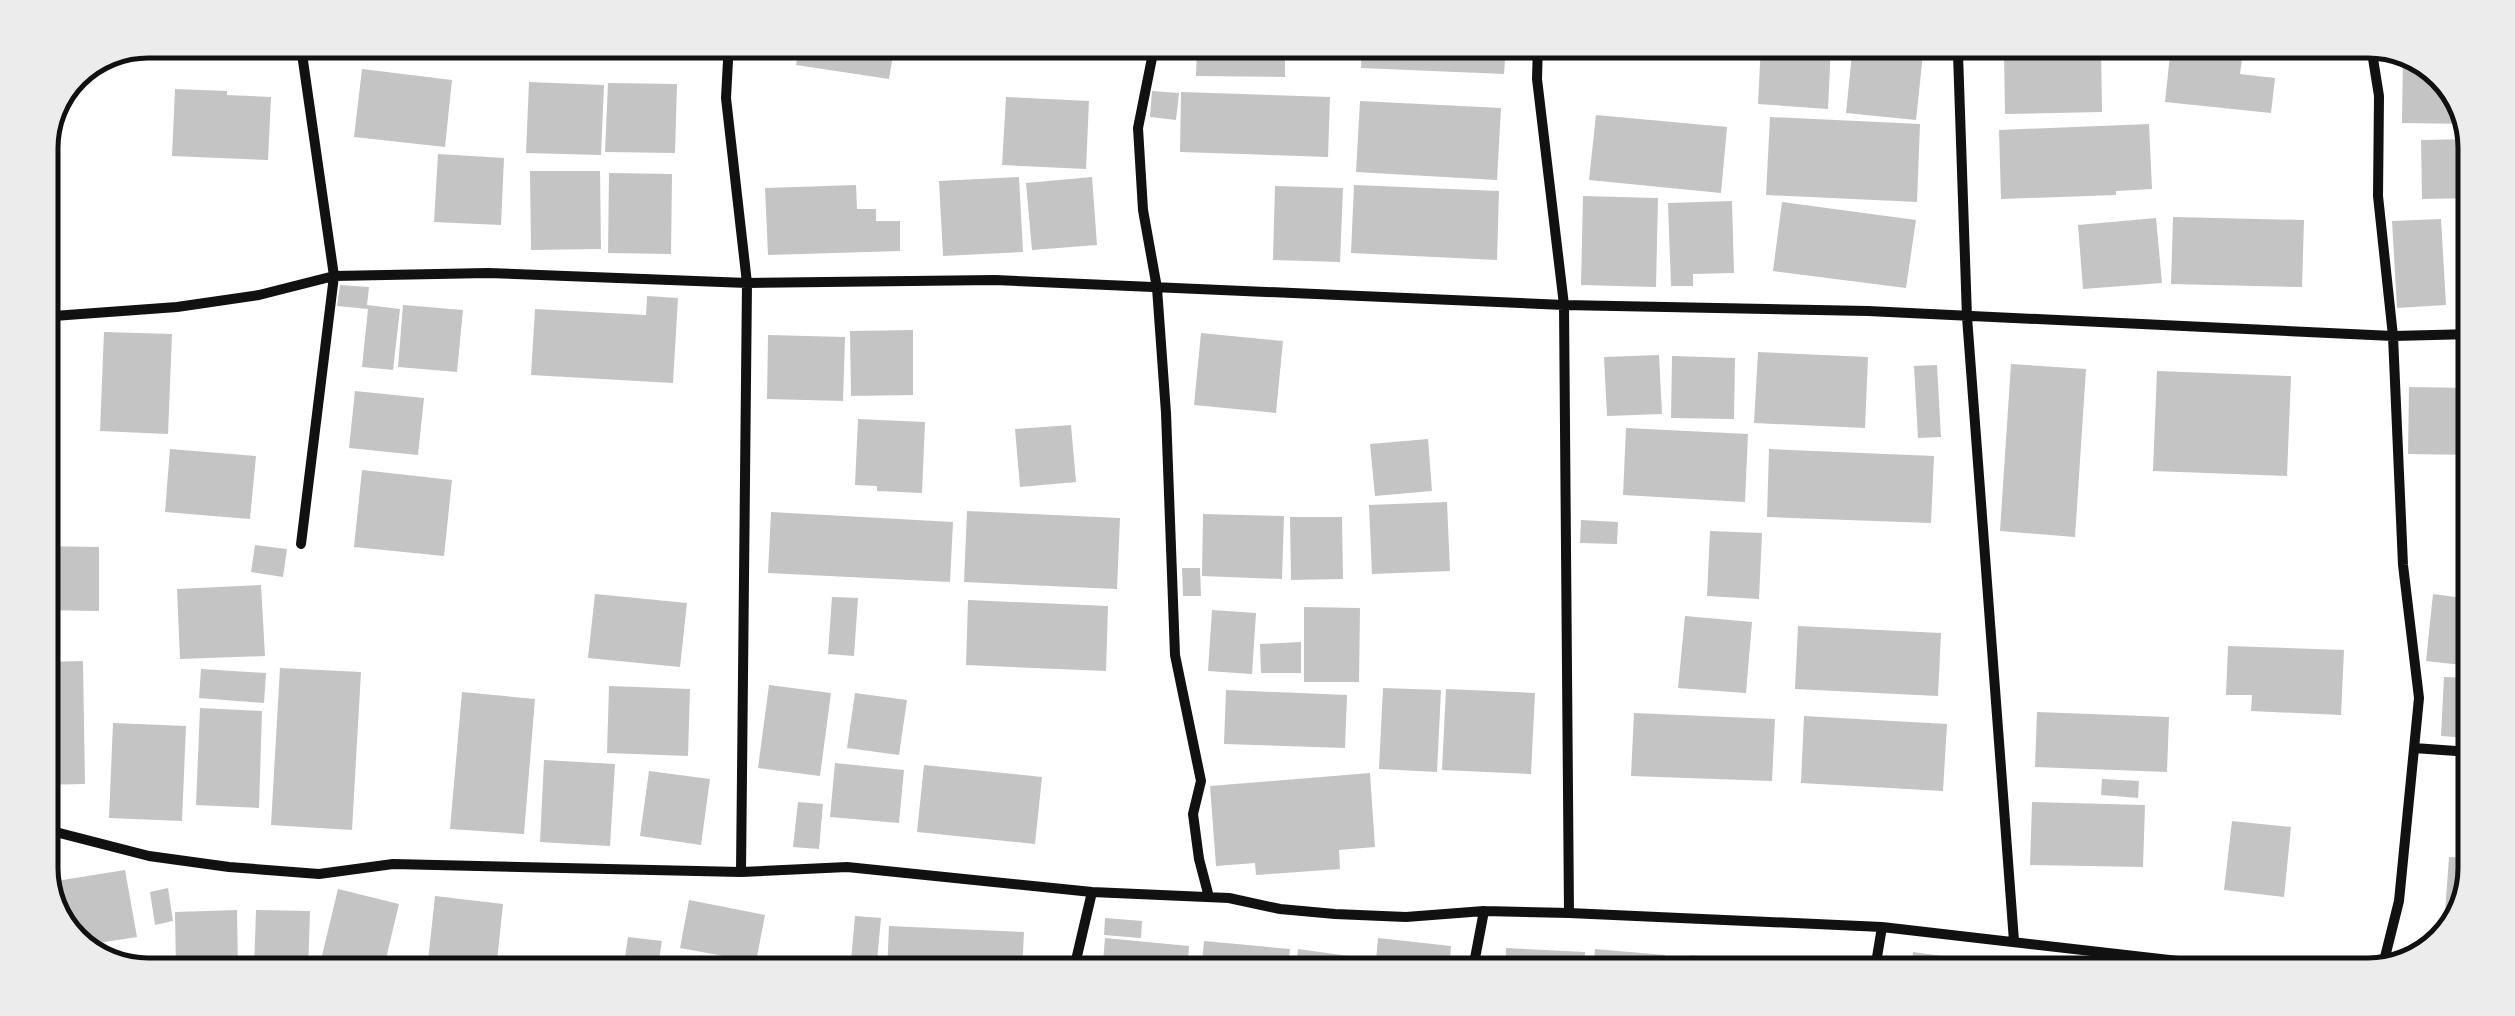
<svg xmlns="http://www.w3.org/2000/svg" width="2515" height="1016" font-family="Mulish,sans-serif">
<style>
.building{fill:#c4c4c4}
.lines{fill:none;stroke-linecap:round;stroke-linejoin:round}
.minor{stroke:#111;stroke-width:10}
.rim{fill:none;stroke:#111;stroke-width:5}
</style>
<rect width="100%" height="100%" fill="#fff"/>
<path class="building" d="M164 40H258L257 60 164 54Z
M800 42 895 43 889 79 796 65Z
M1197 43H1285V77L1196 76Z
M1362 43 1506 44 1504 74 1361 68Z
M1761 44H1831L1828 109 1758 104Z
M1853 44 1924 45 1916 120 1846 113Z
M2171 45 2243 52 2240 74 2275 78 2271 113 2165 102Z
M2101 48 2102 112 2005 114 2004 50Z
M2403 54H2413L2452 82 2469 124 2402 123Z
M362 69 452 80 445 147 354 137Z
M529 82 604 85 601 155 526 153Z
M608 83 677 84 675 153 605 152Z
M175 89 227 91V95L271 97 268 160 172 156Z
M1152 91 1179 93 1176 120 1150 117Z
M1181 92 1330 97 1328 157 1180 152Z
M1006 97 1089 101 1086 169 1002 165Z
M1360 101 1501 108 1497 180 1356 172Z
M1596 115 1727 127 1721 193 1589 180Z
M1770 117 1920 124 1917 202 1766 195Z
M2149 124 2152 189 2116 191V195L2001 199 1999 130Z
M2474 139V198L2422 199 2421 140Z
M438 154 504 158 501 225 434 222Z
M530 171H600L601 249 531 250Z
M609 173 672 174 671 254 608 253Z
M1019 177 1023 252 943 256 939 181Z
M1092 177 1097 245 1032 250 1026 183Z
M856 185 857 209H876V221H900V251L768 255 765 188Z
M1354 185 1499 191 1497 260 1351 253Z
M1275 186 1343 188 1340 262 1273 260Z
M1583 196 1658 198 1656 287 1581 285Z
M1732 201 1734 273 1693 274V286H1671L1668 203Z
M1782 202 1916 220 1906 288 1773 271Z
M2173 217 2304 220 2302 287 2171 284Z
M2156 218 2162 283 2083 289 2078 225Z
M2441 219 2446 305 2397 308 2392 221Z
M340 285 369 287 367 305 400 309 393 370 362 367 368 309 337 306Z
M647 296 678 298 673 383 531 375 535 309 646 315Z
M403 305 463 310 457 372 398 367Z
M913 330V395L851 396 850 331Z
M104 332 172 334 168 434 100 431Z
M1201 333 1283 341 1276 413 1194 405Z
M768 335 845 337 843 401 767 399Z
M1758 352 1868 357 1865 428 1754 423Z
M1659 355 1662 414 1607 416 1604 357Z
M1672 356 1735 358 1734 419 1671 418Z
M2011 364 2086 369 2075 537 2000 531Z
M1937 365 1941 437 1918 438 1914 366Z
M2157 371 2291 376 2287 476 2153 471Z
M2409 387 2473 388 2472 455 2408 454Z
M355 391 424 398 418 455 349 448Z
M858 419 925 422 922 493 877 491V486L855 485Z
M1071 425 1076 482 1020 487 1015 429Z
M1626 428 1748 434 1745 502 1623 495Z
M1428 439 1432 491 1375 496 1370 444Z
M170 449 256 456 250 519 165 512Z
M1769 449 1934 456 1931 523 1767 517Z
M362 470 452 480 444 556 354 547Z
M1447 502 1450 571 1372 574 1369 505Z
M967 511 1120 518 1117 589 964 582Z
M771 512 953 522 950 582 768 573Z
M1203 514 1284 516 1282 579 1202 576Z
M1290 517H1342L1343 579 1291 580Z
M1581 520 1618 522 1617 544 1580 543Z
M1710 531 1762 533 1759 599 1707 596Z
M255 545 287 549 283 577 251 572Z
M40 546 99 547V611L40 610Z
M1182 568H1200L1201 596H1183Z
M261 585 265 656 180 659 177 589Z
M595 594 687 603 680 667 588 658Z
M2433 594 2471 599V666L2426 661Z
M832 597 858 598 854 656 828 654Z
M968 600 1108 606 1106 671 966 665Z
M1304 607 1360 608 1359 682H1304Z
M1212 610 1256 613 1252 674 1208 671Z
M1685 616 1752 622 1746 693 1678 688Z
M1798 626 1941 633 1938 696 1795 689Z
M1301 642V673H1261L1260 644Z
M2228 646 2344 650 2341 715 2251 711 2252 695H2226Z
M83 661 85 784 40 785V662Z
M280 668 361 672 352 830 271 825Z
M201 669 266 673 264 703 199 698Z
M2444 677 2471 678 2470 738 2441 736Z
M769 685 831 693 820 776 758 768Z
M609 686 690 689 688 756 607 753Z
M1383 688 1441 690 1437 772 1379 769Z
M1446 689 1535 693 1531 774 1442 770Z
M1226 690 1347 695 1345 748 1224 744Z
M462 692 535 699 524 834 450 829Z
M855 693 907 700 899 755 847 748Z
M200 708 262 711 259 808 196 805Z
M2037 712 2169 717 2167 772 2035 767Z
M1634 713 1775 719 1772 781 1631 776Z
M1804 716 1947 724 1943 791 1801 783Z
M113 723 186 726 182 821 109 818Z
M544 760 615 764 610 846 540 842Z
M835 763 904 770 899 823 830 817Z
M924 765 1042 777 1035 844 917 832Z
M649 771 710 779 701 845 640 836Z
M1370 773 1375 847 1339 850 1340 869 1256 875 1255 863 1216 866 1210 786Z
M2102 779 2139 781 2138 798 2101 795Z
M798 802 823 804 819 849 793 847Z
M2032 802 2145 805 2143 867 2030 865Z
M2232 821 2291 827 2284 897 2224 890Z
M2449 857 2469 858V904L2443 940Z
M125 870 137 937 79 946 66 937 56 881Z
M168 888 173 921 155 925 150 892Z
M338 889 399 904 383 971H349L320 964Z
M435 896 503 904 496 971H427Z
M689 900 765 915 756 962 680 948Z
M237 910 238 970H176L175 912Z
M256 910 310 911 308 971 254 970Z
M855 916 881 918 876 972H850Z
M1105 918 1142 921 1141 938 1104 935Z
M889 926 1024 932 1022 972H887Z
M628 937 662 941 657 972 623 971Z
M1105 938 1189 946 1187 973H1102Z
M1378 938 1451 946 1449 974 1375 973Z
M1204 941 1290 949 1287 973H1201Z
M1506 948 1585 952 1584 974H1505Z
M1298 949 1371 959 1369 973H1295Z
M1595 949 1665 955 1663 974H1593Z
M1913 952 1950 957 1948 975H1910Z
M1691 955 1724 959 1722 974H1689Z
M680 959 757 968V972H678Z
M1957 961 1987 964 1986 975H1955Z"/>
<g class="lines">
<path class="minor" d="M300 40 334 276 301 544
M729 42 726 98 747 283 741 872
M1155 43 1138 128 1143 210 1157 288 1166 413 1175 655 1201 781 1193 814 1199 859 1209 897
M1538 44 1537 79 1564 305 1569 913
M2371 46 2379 96 2378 196 2393 336 2403 565 2419 698 2399 901 2383 965
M1958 54 1967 317 2014 941
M40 317 177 307 259 295 334 276 488 273 747 283 995 280 1564 305 1868 311 2393 336 2473 334
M2414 748 2470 752
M40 828 149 856 229 867 319 874 393 864 741 872 847 867 1092 892 1229 898 1280 909 1335 914 1406 917 1484 911 1569 913 1882 927 2309 976
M1073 973 1092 892
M1472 974 1484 911
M1874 975 1882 927
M2320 976 2383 965H2400"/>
</g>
<path d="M0 0H2515V1016H0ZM148 58H2368A90 90 0 0 1 2458 148V868A90 90 0 0 1 2368 958H148A90 90 0 0 1 58 868V148A90 90 0 0 1 148 58Z" fill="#ececec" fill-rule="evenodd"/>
<path class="rim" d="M148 58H2368A90 90 0 0 1 2458 148V868A90 90 0 0 1 2368 958H148A90 90 0 0 1 58 868V148A90 90 0 0 1 148 58Z"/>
</svg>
